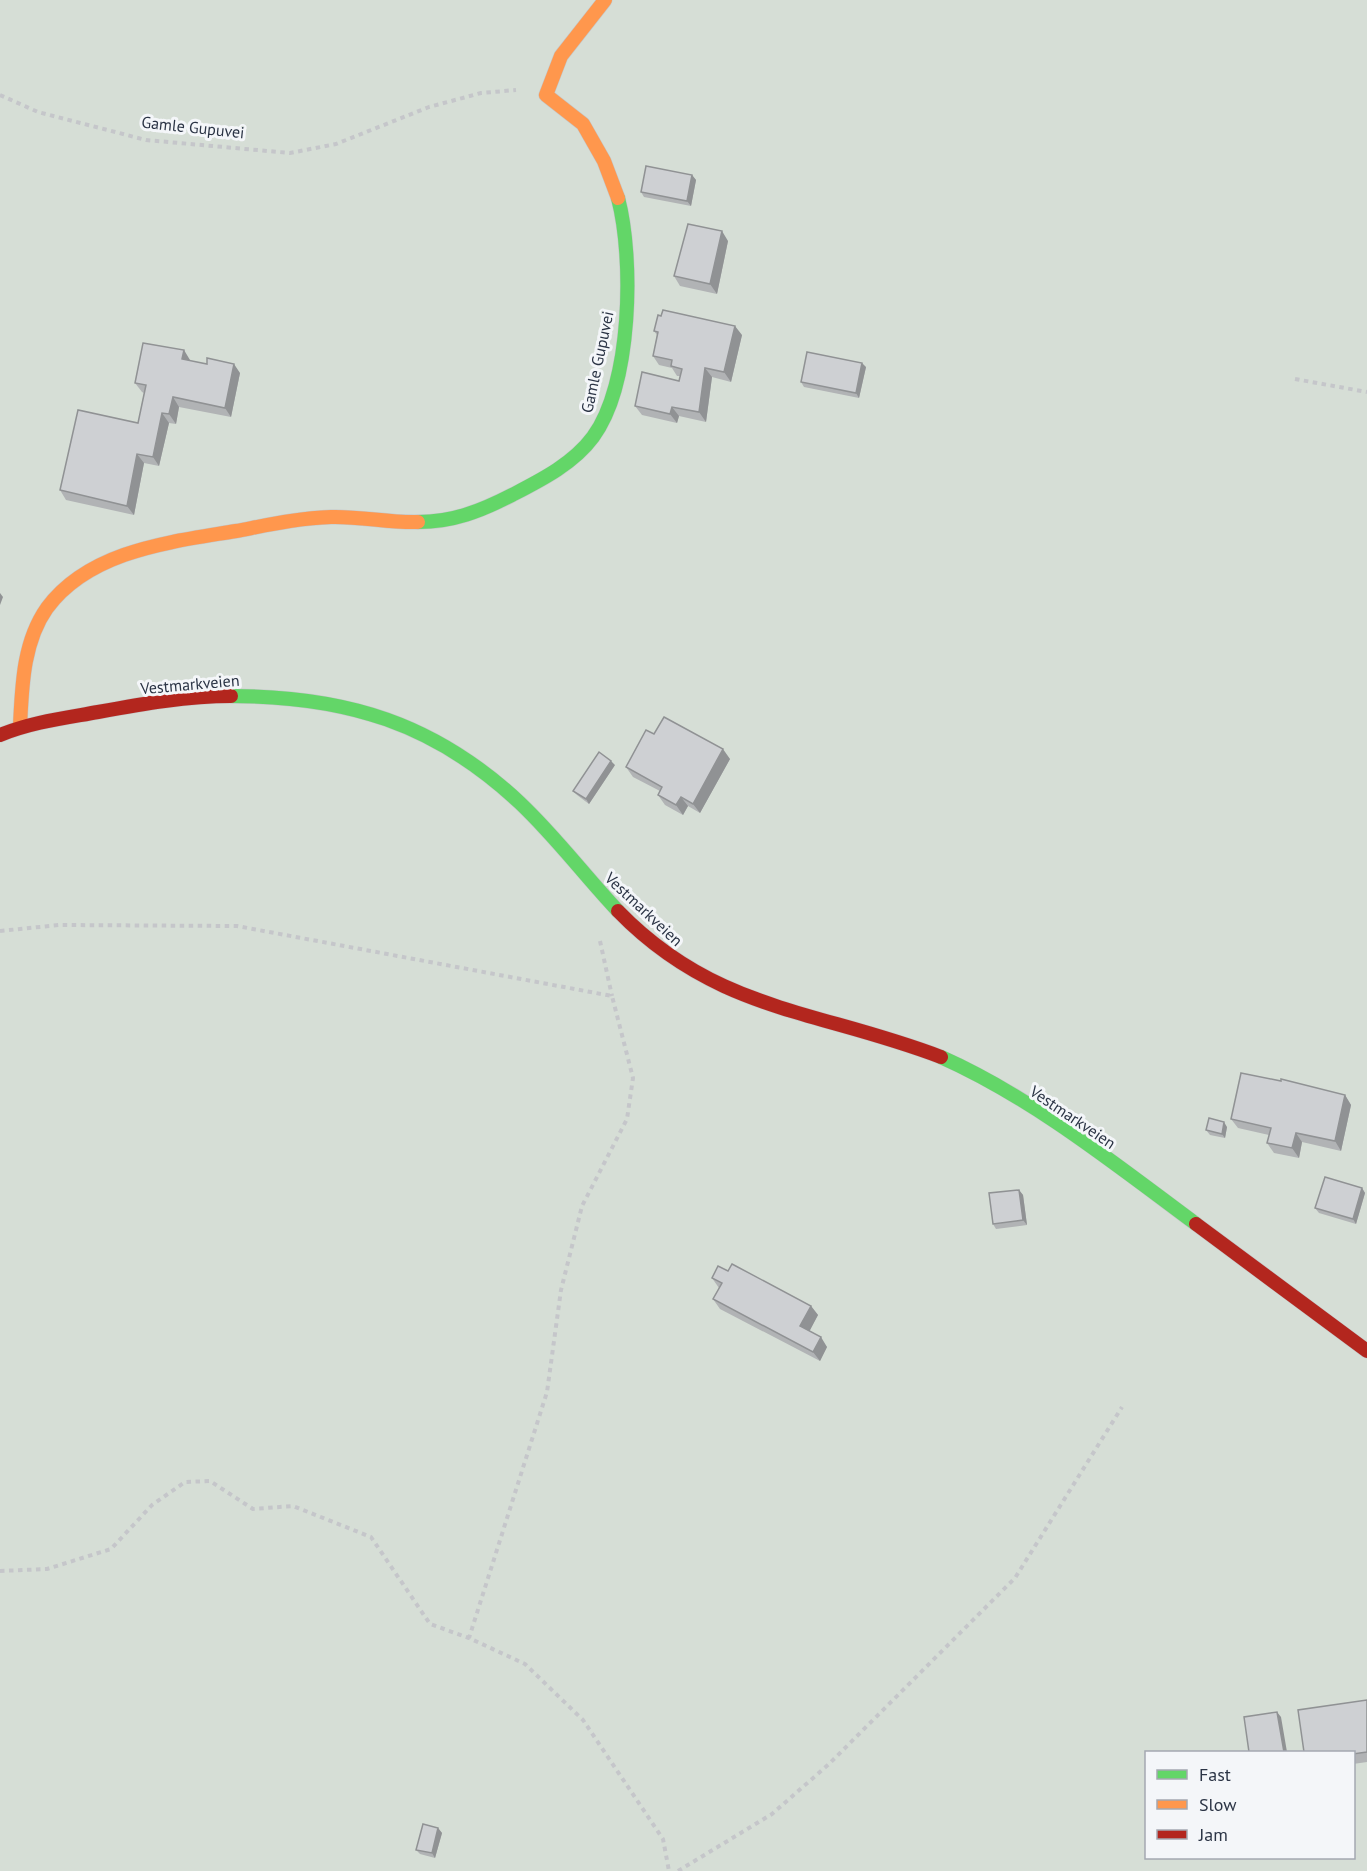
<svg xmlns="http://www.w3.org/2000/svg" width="1367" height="1871" font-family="'PT Sans',sans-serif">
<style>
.green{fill:#d6ded6;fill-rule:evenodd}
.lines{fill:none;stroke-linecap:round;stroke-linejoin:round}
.fast-casing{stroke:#c4c6c8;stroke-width:15}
.slow-casing{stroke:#c4c6c8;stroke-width:15}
.jam-casing{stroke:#c4c6c8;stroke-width:15}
.path{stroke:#c5c6ca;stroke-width:4;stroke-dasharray:4.5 4.5;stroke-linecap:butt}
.fast{stroke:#63d668;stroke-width:14}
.slow{stroke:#ff974d;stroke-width:14}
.jam{stroke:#b3261e;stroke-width:14}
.wall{fill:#b1b3b5}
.shaded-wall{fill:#909294}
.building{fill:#ced0d3;stroke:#909294;stroke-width:1.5}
.labels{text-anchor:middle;stroke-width:6;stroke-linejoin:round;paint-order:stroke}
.street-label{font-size:16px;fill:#2b3445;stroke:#f4f6f9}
</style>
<rect width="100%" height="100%" fill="#e6e8ea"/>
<path class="green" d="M0 0H1367V1871H0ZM1146 1752H1354V1858H1146Z"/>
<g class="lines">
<defs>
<path id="fast" d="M418 522C453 522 481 511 512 495 541 480 573 464 593 437 632 384 634 259 618 198
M231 696C346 696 435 723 520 803 556 837 585 876 618 911
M941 1057C1033 1098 1115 1164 1196 1224"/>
<path id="slow" d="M605 0 561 56 546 95 583 124 604 161 618 198
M20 726C22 686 23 642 47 608 90 550 171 542 236 531 268 525 299 518 331 517 360 516 389 523 418 522"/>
<path id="jam" d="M0 735C32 722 65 718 98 712 142 704 187 696 231 696
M618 911C716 1012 819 1010 941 1057
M1196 1224 1367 1351"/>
</defs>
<use href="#fast" class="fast-casing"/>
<use href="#slow" class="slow-casing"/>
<use href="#jam" class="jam-casing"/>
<path class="path" d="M0 95 38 112 146 140 290 153 336 144 429 107 481 93 516 90
M1295 379 1367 392
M0 931 59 925 237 926 612 996 633 1078 627 1119 582 1206 561 1290 547 1392 469 1638 525 1664 583 1720 663 1839 669 1871
M600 941 612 996
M0 1571 47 1569 111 1549 152 1505 185 1482 210 1481 253 1509 293 1506 371 1537 430 1624 469 1638
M678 1871 772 1814 829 1764 1015 1578 1122 1407"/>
<use href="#fast" class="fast"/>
<use href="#slow" class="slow"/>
<use href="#jam" class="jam"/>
</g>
<path class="wall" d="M692 175 696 180 691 206 644 197 641 192Z
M728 241 717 294 680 286 674 276Z
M654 331 742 335 731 382 712 377 706 422 679 416 677 423 642 415 635 406 679 381 680 376H677L672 368 659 365 653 356 657 335Z
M190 360V361L240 373 231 417 179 407 176 424 169 423 159 466 144 463 134 515 66 500 60 490 138 423 144 393 142 392 135 383Z
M866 367 859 398 804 387 801 382Z
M654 734 730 759 700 813 688 806 683 815 665 805 658 795 660 791 633 777 626 767Z
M615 765 589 804 577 795 573 791Z
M1345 1095 1351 1105 1341 1151 1302 1142 1299 1158 1274 1153 1267 1143 1269 1135 1238 1128 1231 1119Z
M1227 1127 1225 1138 1210 1135 1206 1130Z
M1362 1188 1365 1193 1356 1224 1319 1213 1315 1208Z
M1019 1190 1023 1195 1027 1225 996 1229 993 1224Z
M728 1271 811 1306 818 1315 809 1331 827 1347 820 1361 720 1309 713 1299 719 1288 712 1278Z
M1367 1700V1762L1353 1764V1752Z
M438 1828 442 1833 435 1858 420 1854 416 1850Z"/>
<path class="shaded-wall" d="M692 175 696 180 691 206 687 201Z
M722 231 728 241 717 294 710 284Z
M735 326 742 335 731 382 724 372Z
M184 350 190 360 189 369 182 359Z
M862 363 866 367 859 398 856 393Z
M234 364 240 373 231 417 225 408Z
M705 368 712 377 706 422 699 412Z
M173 397 179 407 176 424 169 414Z
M672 407 679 416 677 423 670 414Z
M162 413 169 423 159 466 153 457Z
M137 454 144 463 134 515 127 506Z
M0 593 3 597 0 605Z
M723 749 730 759 700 813 693 804Z
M611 761 615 765 589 804 586 799Z
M681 797 688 806 683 815 676 805Z
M1345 1095 1351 1105 1341 1151 1335 1141Z
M1224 1122 1227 1127 1225 1138 1222 1134Z
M1296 1133 1302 1142 1299 1158 1292 1148Z
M1362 1188 1365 1193 1356 1224 1353 1219Z
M1019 1190 1023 1195 1027 1225 1023 1220Z
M811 1306 818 1315 807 1336 800 1326Z
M821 1337 827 1347 820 1361 813 1352Z
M1277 1712 1281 1717 1287 1752H1284Z
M438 1828 442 1833 435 1858 432 1853Z"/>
<path class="building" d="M646 166 692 175 687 201 641 192Z
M688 224 722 231 710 284 674 276Z
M663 310 735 326 724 372 705 368 699 412 672 407 670 414 635 406 642 372 679 381 682 369 671 366 672 360 653 356 658 332 654 331 658 315 661 316Z
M143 343 184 350 182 359 207 364V358L234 364 225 408 173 397 169 414 162 413 153 457 137 454 127 506 60 490 78 410 138 423 146 385 135 383Z
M807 352 862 363 856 393 801 382Z
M664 717 723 749 693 804 681 797 676 805 658 795 662 787 626 767 646 730 654 734Z
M599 752 611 761 586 799 573 791Z
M1241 1073 1281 1081V1079L1345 1095 1335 1141 1296 1133 1292 1148 1267 1143 1271 1128 1231 1119Z
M1209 1118 1224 1122 1222 1134 1206 1130Z
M1325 1177 1362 1188 1353 1219 1315 1208Z
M1019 1190 1023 1220 993 1224 989 1193Z
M732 1264 811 1306 800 1326 821 1337 813 1352 713 1299 722 1283 712 1278 718 1266 728 1271Z
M1367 1700V1752L1353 1754V1752H1304L1298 1710Z
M1277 1712 1284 1752H1249L1244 1717Z
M423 1824 438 1828 432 1853 416 1850Z"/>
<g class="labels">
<g class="street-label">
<text transform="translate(193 127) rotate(6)" y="6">Gamle Gupuvei</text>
<text transform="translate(597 362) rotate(-78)" y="6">Gamle Gupuvei</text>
<text transform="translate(190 684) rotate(-5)" y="6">Vestmarkveien</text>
<text transform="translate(644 909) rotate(43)" y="6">Vestmarkveien</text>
<text transform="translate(1073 1117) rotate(34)" y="6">Vestmarkveien</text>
</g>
</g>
<rect x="1145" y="1751" width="210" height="108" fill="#f4f6f9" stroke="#a4a8b1" stroke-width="1.5"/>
<rect x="1157" y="1770" width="30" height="9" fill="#63d668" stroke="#a4a8b1" stroke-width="1.5"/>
<text x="1199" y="1781" font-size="18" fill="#2b3445">Fast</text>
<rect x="1157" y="1800" width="30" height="9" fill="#ff974d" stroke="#a4a8b1" stroke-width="1.5"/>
<text x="1199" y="1811" font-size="18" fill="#2b3445">Slow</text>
<rect x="1157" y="1830" width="30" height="9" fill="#b3261e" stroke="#a4a8b1" stroke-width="1.5"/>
<text x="1199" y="1841" font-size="18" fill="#2b3445">Jam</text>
</svg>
